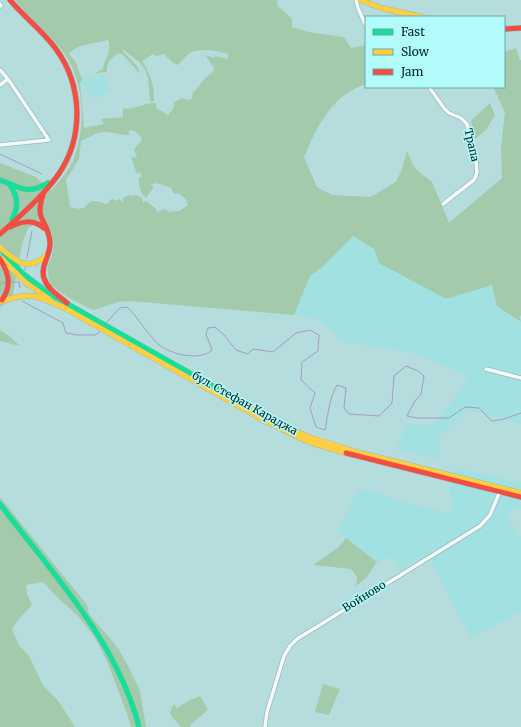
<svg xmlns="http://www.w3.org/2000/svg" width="521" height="727" font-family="Merriweather,serif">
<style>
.built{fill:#a1e1e1}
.green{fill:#a4caac;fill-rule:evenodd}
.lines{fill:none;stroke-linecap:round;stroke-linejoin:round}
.stream{stroke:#a999c0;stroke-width:1}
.street-casing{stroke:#99b9b9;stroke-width:5}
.fast-casing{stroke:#99b9b9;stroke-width:6}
.slow-casing{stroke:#99b9b9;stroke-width:6}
.jam-casing{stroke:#99b9b9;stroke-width:6}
.street{stroke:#f4fafa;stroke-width:3.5}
.fast{stroke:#16e098;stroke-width:5}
.slow{stroke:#ffcf43;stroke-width:5}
.jam{stroke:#f24e42;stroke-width:5}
.labels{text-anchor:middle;stroke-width:3;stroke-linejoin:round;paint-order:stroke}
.street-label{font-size:11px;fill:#072626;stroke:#b2fbfb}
</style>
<rect width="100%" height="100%" fill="#b6dddd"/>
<path class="built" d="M103 75 111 90 95 99 80 83 82 79H86Z
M353 236 374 249 379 263 492 285 497 306 521 322V424L467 410 441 434 438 459 395 449 408 425 434 424 446 410 469 377 415 353 343 342 318 319 294 315 310 276 322 267 338 245Z
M455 468 521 483V509L514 507 507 517 521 538V611L471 638 428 554 401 571 391 557 377 562 338 531 358 491 369 490 398 500 454 515 449 487Z"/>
<path class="green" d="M15 0H277L278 6 292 19V27L308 32 344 37 351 48 366 45V84C331 96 318 125 304 157L317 187 332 195 370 197 396 182 402 169 407 151 413 165 419 172 432 182 449 223 502 178 501 146 505 112 494 89 496 87H504V52L516 48 520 60H521V315L520 317 521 322 497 306 492 285 446 299 379 263 374 249 353 236 322 267 310 276 294 315 130 301 118 302 94 310C84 306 55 292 50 282 48 279 48 273 48 270 47 265 51 259 52 255 56 241 52 230 44 220L28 228 22 244 12 300 0 307V163L36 177 51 190C59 182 68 172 73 161 86 128 85 84 65 54 51 35 30 19 15 0ZM108 40C113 53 104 57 103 69L96 72V73L107 72C105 65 112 56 119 53L124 56 140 74C139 63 127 59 122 49L124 50 139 62 145 69 148 78 150 101 152 102 154 101C154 85 151 74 142 61L153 54 156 56 164 54 173 63 177 65C182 62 185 56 189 54 199 47 217 51 228 54V59L215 56 214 58 205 55 214 68 213 72 205 78 195 91H193L192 98 188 100 182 98 174 102C174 106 173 111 169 113L170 115H168L156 108V103C144 102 135 111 123 108V117L101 119 104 124 84 128 80 83 82 79 75 61 68 53 80 46ZM131 130 135 131 141 137 142 140 134 149 137 158 131 157 137 174 140 172 142 178 139 177C139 186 139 191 146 198L154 187 151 185 157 183 171 188 174 194 178 193 186 199 188 205 179 211 168 212 166 209 158 211 160 212 158 213 155 208 146 201 143 203 142 198 137 195 131 196 129 195 123 198V203L119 199 116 201 113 199 110 200 107 204C103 204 98 201 94 201 84 201 90 213 70 207L66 180 79 159 81 141C89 138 95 132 105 132 113 132 123 136 130 135L128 132Z
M490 103 495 115 486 130 475 139 471 121Z
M0 330 8 335 20 346 0 341Z
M0 497 87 605 89 614 118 648 129 668 140 691 146 727H131L127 714 107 661 95 638 79 617 57 597 43 582 26 585 27 594 32 605 17 621 12 629 19 645 29 656 43 685 59 702 75 727H0Z
M346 538 377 562 366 578 356 586 357 577 351 569 313 565 339 547Z
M323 684 340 689 329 715 315 712Z
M200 696 208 710 190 725 191 727H181L172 717 170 712 174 704 177 708 188 701Z"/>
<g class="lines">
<path class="stream" d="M0 154 42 174
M27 258 32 231
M25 270V268
M12 282H19L20 288
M0 284 6 282
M22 301 63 323 66 333 78 335H96L100 331
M107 322 120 308 127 307C138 317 145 331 155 341 166 354 199 362 212 350L206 334 208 328 215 327 224 335 236 350 248 354 253 349 273 352 296 333 310 330 319 335 318 351 302 362 301 380 315 393 310 408 316 427 325 430C328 415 329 399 337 385L346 388 344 408 349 414 379 416 392 403 394 376 406 366 418 371 424 376 421 394 415 401 407 416 417 418H449L465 407 479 408 492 421 504 419 521 413"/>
<defs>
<path id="street" d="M356 0 358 8 366 26
M0 4 1 6
M0 70 8 79 49 140 0 145
M0 85 8 79
M429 87 444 108 449 113 461 118 467 124 476 160 477 173 474 180 443 204
M486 369 521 378
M265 727 267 712 284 656 290 646 297 639 480 526 490 515 500 491"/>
<path id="fast" d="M0 180C21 187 26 196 48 183
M10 185C18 197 19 207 12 219
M4 253 22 273 48 293 248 406
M0 504C52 573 117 641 139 727"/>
<path id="slow" d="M360 0 381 8 422 17
M0 247C15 261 27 272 46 256
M2 259 25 282 49 299
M0 302C29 291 37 295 64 308
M61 306 265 421 309 442 346 453
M248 406 284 426 311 438 356 452 521 493"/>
<path id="jam" d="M504 29 521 28
M44 192C33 221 48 219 50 242 51 255 40 266 44 278 47 289 59 296 67 303
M10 227C22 221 33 219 44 228
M0 234C20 216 42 197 58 175 84 138 83 86 56 49 43 31 24 17 10 0
M0 259C9 273 12 286 2 300
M346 453 521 497"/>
</defs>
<use href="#street" class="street-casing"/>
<use href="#fast" class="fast-casing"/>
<use href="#slow" class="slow-casing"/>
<use href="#jam" class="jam-casing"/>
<use href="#street" class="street"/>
<use href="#fast" class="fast"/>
<use href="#slow" class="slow"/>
<use href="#jam" class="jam"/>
</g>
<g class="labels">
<g class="street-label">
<text transform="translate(472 145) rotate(77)" y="4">Трапа</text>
<text transform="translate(245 403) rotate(29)" y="4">бул. Стефан Караджа</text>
<text transform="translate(364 596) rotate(-32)" y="4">Войново</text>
</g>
</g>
<rect x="365" y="16" width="140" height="72" fill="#b2fbfb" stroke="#6ea6a6"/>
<rect x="373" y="29" width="20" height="6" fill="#16e098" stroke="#6ea6a6"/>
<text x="401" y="36" font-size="12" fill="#072626">Fast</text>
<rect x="373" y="49" width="20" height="6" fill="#ffcf43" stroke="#6ea6a6"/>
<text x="401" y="56" font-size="12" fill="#072626">Slow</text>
<rect x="373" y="69" width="20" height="6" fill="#f24e42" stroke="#6ea6a6"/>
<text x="401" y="76" font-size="12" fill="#072626">Jam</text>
</svg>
